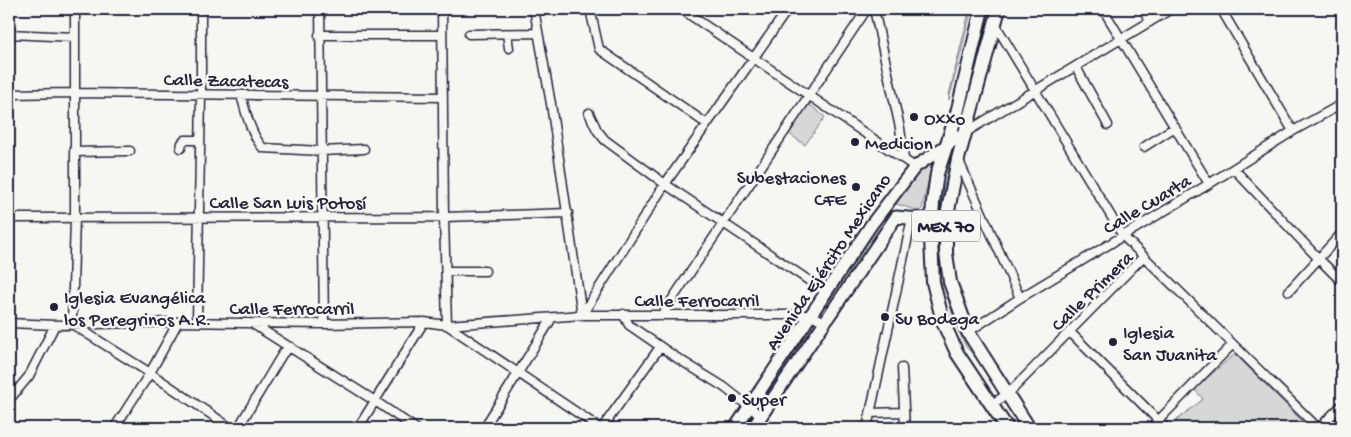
<svg xmlns="http://www.w3.org/2000/svg" width="1351" height="437" font-family="'Gochi Hand',sans-serif">
<style>
.green{fill:#d7d7d7;stroke:#7c7c89}
.lines{fill:none;stroke-linecap:round;stroke-linejoin:round}
.minor-casing{stroke:#22223b;stroke-width:11}
.secondary-casing{stroke:#22223b;stroke-width:15}
.primary-casing{stroke:#22223b;stroke-width:16}
.minor{stroke:#f6f6f2;stroke-width:8}
.secondary{stroke:#f6f6f2;stroke-width:11}
.primary{stroke:#f6f6f2;stroke-width:12}
.poi-dot{fill:#22223b;stroke:#f6f6f2;stroke-width:2}
.labels{text-anchor:middle;stroke-width:5;stroke-linejoin:round;paint-order:stroke}
.shield{fill:#f6f6f2;stroke:#626272;stroke-width:1}
.shield-label{font-size:18px;font-weight:bold;fill:#22223b}
.street-label{font-size:19px;fill:#22223b;stroke:#f6f6f2}
.poi-label{font-size:19px;fill:#22223b;stroke:#f6f6f2;text-anchor:start}
</style>
<rect width="100%" height="100%" fill="#f6f6f2"/>
<filter id="ink" filterUnits="userSpaceOnUse"><feTurbulence type="fractalNoise" baseFrequency=".02" numOctaves="2"/><feDisplacementMap in="SourceGraphic" scale="10" xChannelSelector="R" yChannelSelector="G"/><feConvolveMatrix kernelMatrix="1 2 1 2 8 2 1 2 1" color-interpolation-filters="sRGB"/></filter>
<g filter="url(#ink)">
<path class="green" d="M988 9H992L967 112H965Z
M969 12H971L949 100V95Z
M809 104 825 117 805 145 788 133Z
M930 162 932 164 922 209 919 211 896 204 921 165Z
M948 167H950V169L941 213 939 212Z
M896 203 882 228 828 308H827V304L878 225Z
M940 229 941 265 994 382 992 381 978 360 966 347 955 323 943 282 940 265 938 234Z
M815 321 816 324 760 408 758 409 756 407 812 322Z
M1235 354 1309 428H1176L1172 424 1203 399 1194 389Z"/>
<g class="lines">
<defs>
<path id="minor" d="M75 9V217L72 324 150 373 231 428
M320 9 324 324
M442 9 444 217 447 325
M534 9 551 104 582 315
M590 9 599 49 707 124
M681 9 915 167
M874 9 900 128 904 159
M1103 9 1209 184
M1143 9 1150 22
M1221 9 1293 131
M1338 9 1342 15
M995 24 1123 236 1318 428
M9 34 74 37
M469 34 538 33
M507 34 509 48
M319 35H442
M1076 67 1108 125
M9 94 74 93 443 97
M241 95C246 113 251 135 263 148L322 151 364 149
M589 113 597 130 605 140 665 184 826 292
M966 132 1171 9
M1144 147 1175 127
M181 148 182 143 185 140H200
M74 152 130 151
M959 161 1020 298
M1234 169 1318 258 1342 282
M9 218 444 217 568 213
M446 271H485
M1289 291 1342 233
M623 314 629 325 677 358 724 387 761 416
M582 315 665 184 788 9
M661 316 867 9
M197 322 201 95V9
M9 323 55 325 178 322 324 324 424 322 447 325 582 315H812L826 323
M253 324 375 401 415 428
M447 325 600 428
M968 332 1020 298 1209 184 1293 131 1342 104
M1070 332 1166 428
M902 368 905 428
M9 400 29 376 55 325
M992 404 1008 394 1143 257
M870 413 904 412
M115 427 150 373 178 322
M238 428 283 353 291 347
M358 428 424 322
M484 428 552 318
M602 428 660 347
M867 428 912 218
M1151 428 1232 345
M1319 428 1342 405"/>
<path id="secondary" d="M735 428 871 225 915 167 966 132
M753 428 896 217 946 221"/>
<path id="primary" d="M982 9 957 113 937 174 933 202 931 239 933 282 943 322 957 353 1007 428
M999 9 958 159 946 221V253L950 282 968 332 1029 428"/>
</defs>
<use href="#minor" class="minor-casing"/>
<use href="#secondary" class="secondary-casing"/>
<use href="#primary" class="primary-casing"/>
<use href="#minor" class="minor"/>
<use href="#secondary" class="secondary"/>
<use href="#primary" class="primary"/>
</g>
</g>
<g class="poi-dot">
<circle cx="914" cy="117" r="5"/>
<circle cx="855" cy="142" r="5"/>
<circle cx="856" cy="187" r="5"/>
<circle cx="54" cy="307" r="5"/>
<circle cx="885" cy="317" r="5"/>
<circle cx="1113" cy="342" r="5"/>
<circle cx="732" cy="398" r="5"/>
</g>
<g class="labels">
<rect class="shield" x="912" y="210.5" width="68" height="31" rx="4"/>
<g class="shield-label">
<text x="946" y="232">MEX 70</text>
</g>
<g class="street-label">
<text transform="translate(226 79) rotate(1)" y="7">Calle Zacatecas</text>
<text x="288" y="208">Calle San Luis Potosí</text>
<text transform="translate(1146 203) rotate(-31)" y="7">Calle Cuarta</text>
<text transform="translate(827 261) rotate(-56)" y="7">Avenida Ejército Mexicano</text>
<text transform="translate(1091 290) rotate(-44)" y="7">Calle Primera</text>
<text x="697" y="306">Calle Ferrocarril</text>
<text x="292" y="314">Calle Ferrocarril</text>
</g>
<g class="poi-label">
<text x="924" y="124">Oxxo</text>
<text x="865" y="149">Medicion</text>
<text x="846" y="183" text-anchor="end">Subestaciones<tspan x="846" dy="22">CFE</tspan></text>
<text x="64" y="303">Iglesia Evangélica<tspan x="64" dy="22">los Peregrinos A.R.</tspan></text>
<text x="895" y="324">Su Bodega</text>
<text x="1123" y="338">Iglesia<tspan x="1123" dy="22">San Juanita</tspan></text>
<text x="742" y="405">Super</text>
</g>
</g>
<rect width="1351" height="437" fill="none" stroke="#f6f6f2" stroke-width="30"/>
<rect x="15" y="15" width="1321" height="407" fill="none" stroke="#22223b" stroke-width="2" filter="url(#ink)"/>
</svg>
